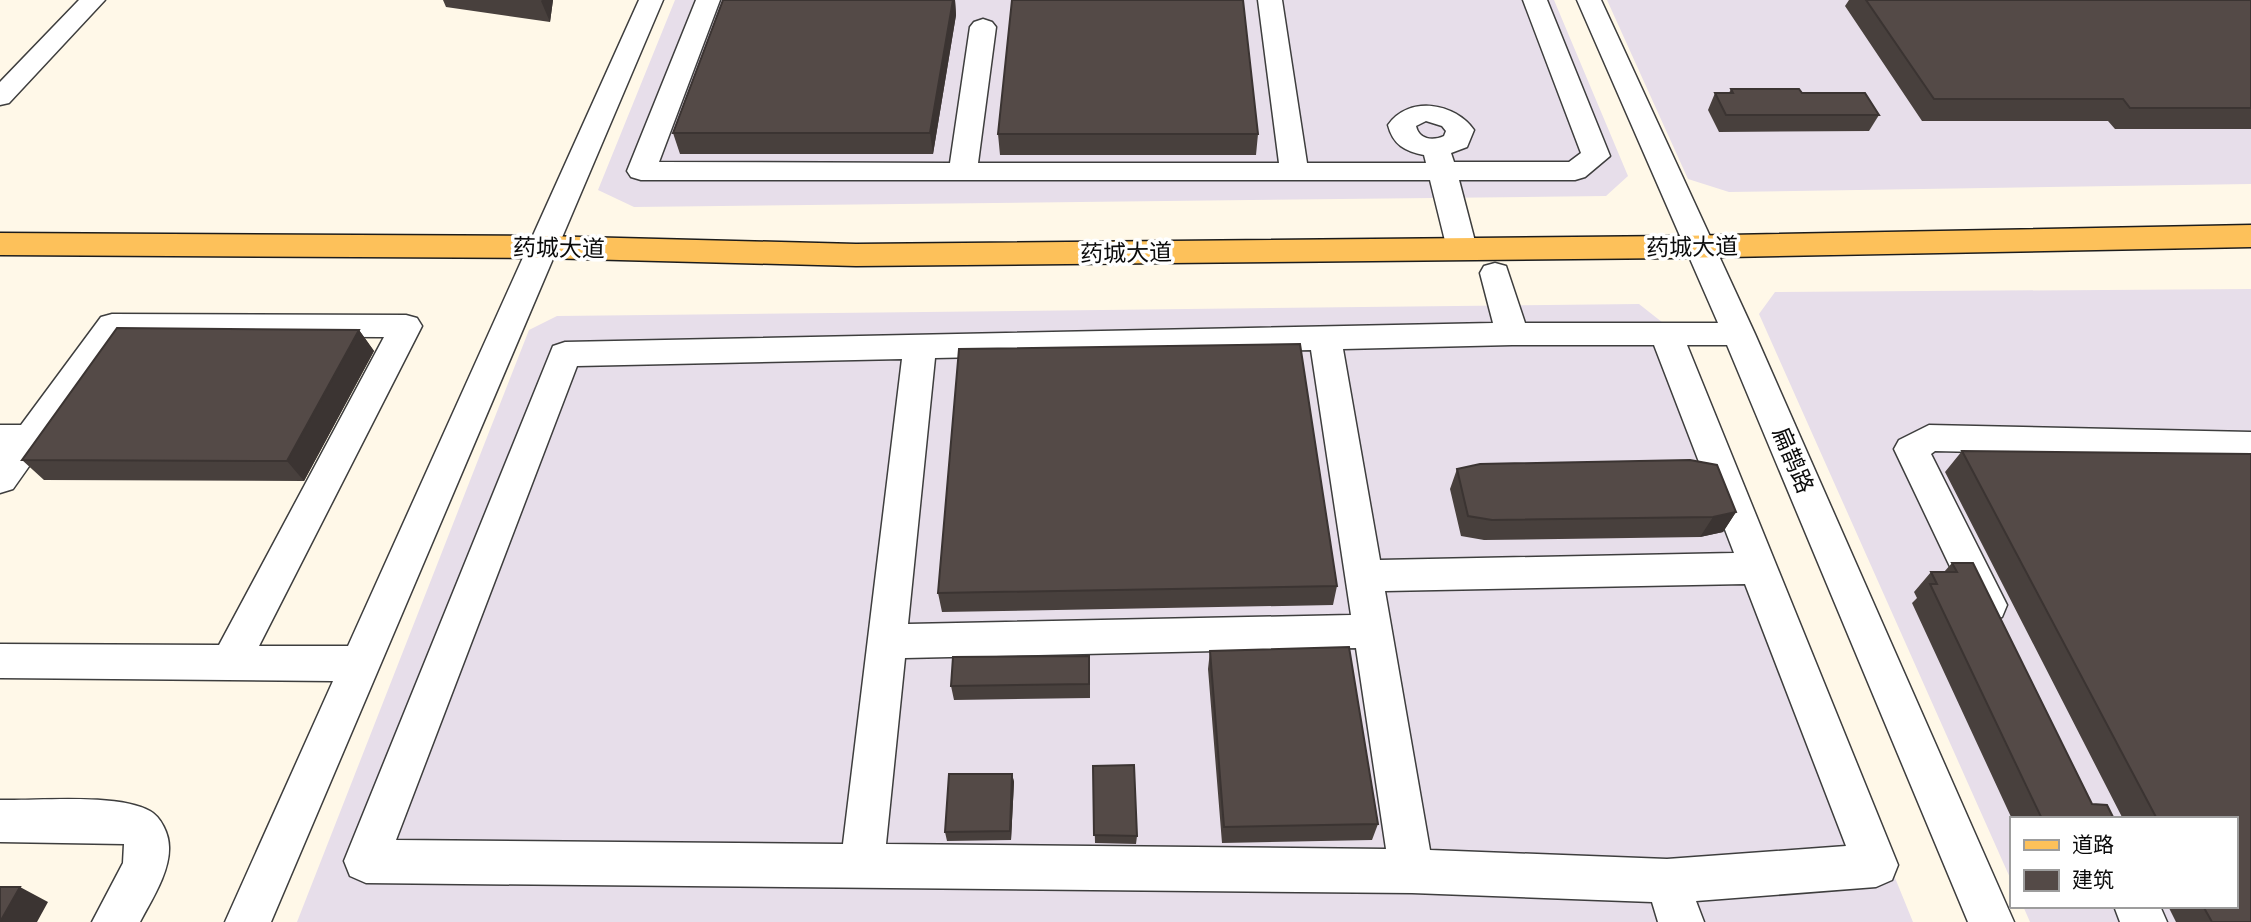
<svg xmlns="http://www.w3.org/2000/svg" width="2251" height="922" font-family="'Zilla Slab','Noto Sans SC',serif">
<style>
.industrial{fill:#e7deea}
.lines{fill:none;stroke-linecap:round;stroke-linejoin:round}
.minor-casing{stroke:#3e3e3e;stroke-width:3}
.major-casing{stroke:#1c1c1c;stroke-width:3}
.minor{fill:#fff;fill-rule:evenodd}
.major{fill:#fdc15a;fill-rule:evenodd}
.wall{fill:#48403d}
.shaded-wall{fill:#3b3432}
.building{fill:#544a47;stroke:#3b3432;stroke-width:2}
.labels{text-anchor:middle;stroke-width:7;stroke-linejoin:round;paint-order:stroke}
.street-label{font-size:23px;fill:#0b0b0b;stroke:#fff}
</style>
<rect width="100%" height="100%" fill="#fff8e8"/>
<path class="industrial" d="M675 0H1554L1628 176 1606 196 634 207 598 190Z
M1607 0H2251V184L1729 192 1688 179Z
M2251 289V922H2030L2023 906H2235V819H2011V880L1759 314 1775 292Z
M1639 304 1672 330 1913 922H297L529 330 557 316Z"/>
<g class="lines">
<defs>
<path id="minor" d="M79 0H105L9 103 0 105V82Z
M639 0H663L271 922H225L333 681 0 678V644L219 645 384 337 121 336 13 489 0 493V425H21L101 317 112 314 406 315 417 318 422 326 259 646H348Z
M696 0H720L659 162 950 163 970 27 974 22 983 19 992 22 996 27 978 163H1279L1258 0H1282L1307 163H1426L1424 155C1405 151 1393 145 1388 125 1409 95 1455 103 1474 130L1467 147 1451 153 1454 162H1569L1581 153 1523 0H1547L1610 156 1585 177 1575 180H1459L1477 249 1473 256 1462 259 1451 256 1447 249 1430 180H641L631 177 627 171ZM1426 121 1442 126 1446 131 1444 136C1433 141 1419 140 1416 126Z
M1577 0H1601L1755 334 2014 922H1968L1727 345H1687L1898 865 1892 880 1876 887 1696 901 1704 922H1658L1652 902 1412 893 366 883 350 876 344 861 553 346 565 342 1493 323 1480 273 1484 266 1495 263 1506 266 1525 323H1718ZM1512 345H1654L1734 553 1380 560 1343 349ZM1311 350 1351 615 908 624 935 358ZM902 359 843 844 396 840 577 366ZM1745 584 1846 846 1667 859 1430 850 1385 591ZM1356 648 1386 849 886 844 905 658Z
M1929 425 2251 432V458L1935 451 1931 454 2007 605 2002 617 1988 621 1974 617 1894 449 1899 440Z
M0 800C38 801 117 793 150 811 161 817 169 834 169 847 170 872 151 901 140 922H92L123 863 124 844 0 842Z
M2114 906H2160L2167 922H2120Z"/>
<path id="major" d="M2251 225V247L1676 258 856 266 543 258 0 255V233L543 236 856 244 1676 236Z"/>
</defs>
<use href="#minor" class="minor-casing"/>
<use href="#major" class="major-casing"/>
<use href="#minor" class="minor"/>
<use href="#major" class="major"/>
</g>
<path class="wall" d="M443 0H553L550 22 446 7Z
M723 0H955L956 15 933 154H680L673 133Z
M1849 0H2251V129H2115L2108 121H1922L1845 6Z
M1731 89 1802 93 1879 115 1869 131 1719 132 1708 110 1715 93H1729Z
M998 134H1258L1256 155H1000Z
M359 330 374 351 304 481 44 480 22 460Z
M1962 451 2251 454V922H2176L2168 906H2235V819H2123L1945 472Z
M1457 469 1736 512 1723 532 1700 537 1484 540 1461 536 1450 489Z
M1952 563 2092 804 2114 819H2012L1912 603 1917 598 1914 592 1931 572H1944Z
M1337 586 1333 605 942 612 938 593Z
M1210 651 1378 824 1372 840 1222 843 1208 669Z
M1090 670V698L954 700 951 686Z
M1093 766 1137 836 1136 844 1095 843Z
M1012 774 1014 782 1011 840 947 841 945 832Z"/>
<path class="shaded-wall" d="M542 0H553L550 22 541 1Z
M953 0H955L956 15 933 154 930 133Z
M359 330 374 351 304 481 287 461Z
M1736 512 1723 532 1700 537 1713 517Z
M1012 774 1014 782 1011 840 1010 831Z
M20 887 48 902 37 922H0Z"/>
<path class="building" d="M723 0H953L930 133H673Z
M1012 0H1243L1258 134H998Z
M1866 0H2251V108H2130L2123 99H1934Z
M1731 89H1799L1802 93H1865L1879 115H1726L1715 93H1733Z
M117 328 359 330 287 461 22 460Z
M1300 344 1337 586 938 593 959 349Z
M1962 451 2251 454V922H2212L2203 906H2235V819H2157Z
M1690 460 1717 465 1736 512 1713 517 1492 520 1468 516 1457 469 1480 464Z
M1952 563H1973L2092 804 2107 805 2114 819H2042L1930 584H1937L1931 572H1957Z
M1349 647 1378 824 1224 827 1210 651Z
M1089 656V684L951 686 953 657Z
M1134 765 1137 836 1094 835 1093 766Z
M949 774H1012L1010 831 945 832Z
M0 887H20L0 922Z"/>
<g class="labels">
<g class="street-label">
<text transform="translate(1692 247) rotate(-1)" y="8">药城大道</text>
<text transform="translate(559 248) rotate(1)" y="8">药城大道</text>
<text transform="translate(1126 253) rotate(-1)" y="8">药城大道</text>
<text transform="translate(1793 460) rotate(67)" y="8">扁鹊路</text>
</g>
</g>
<rect x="2010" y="817" width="228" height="91" fill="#ffffff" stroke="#9d9d9d" stroke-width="2"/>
<rect x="2024" y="840" width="35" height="10" fill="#fdc15a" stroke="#9d9d9d" stroke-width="2"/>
<text x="2072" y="852" font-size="21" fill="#0b0b0b">道路</text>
<rect x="2024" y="870" width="35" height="21" fill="#544a47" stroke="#9d9d9d" stroke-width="2"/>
<text x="2072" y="887" font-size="21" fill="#0b0b0b">建筑</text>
</svg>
